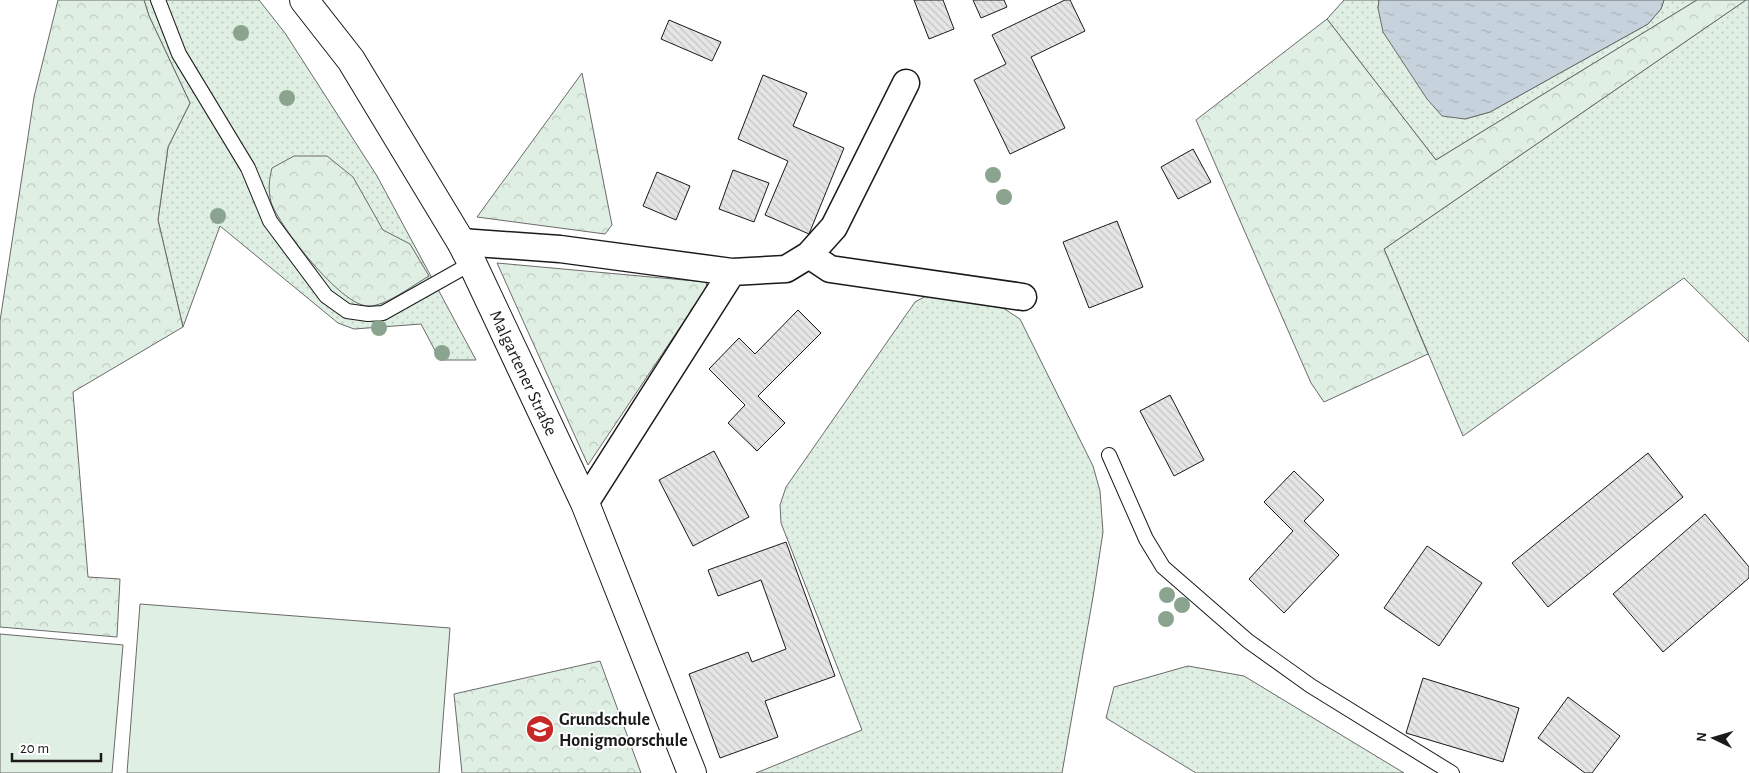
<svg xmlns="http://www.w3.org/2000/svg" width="1749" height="773" font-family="'Alegreya Sans',sans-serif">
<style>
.grass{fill:url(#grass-dots);stroke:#6a6a6a}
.forest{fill:url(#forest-crowns);stroke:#6a6a6a}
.pitch{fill:#e0efe3;stroke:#6a6a6a}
.water{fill:url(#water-ripples);stroke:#6a6a6a}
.building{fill:url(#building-back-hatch);stroke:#1a1a1a}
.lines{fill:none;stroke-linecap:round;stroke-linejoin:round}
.lane-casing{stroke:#1a1a1a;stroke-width:16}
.street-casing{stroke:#1a1a1a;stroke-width:29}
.secondary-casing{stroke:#1a1a1a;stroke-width:30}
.lane{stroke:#fff;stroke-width:14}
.street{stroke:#fff;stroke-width:26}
.secondary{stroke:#fff;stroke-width:28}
.tree{fill:#8aa48f}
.labels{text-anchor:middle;stroke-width:4;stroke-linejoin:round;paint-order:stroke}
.street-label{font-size:18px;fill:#1a1a1a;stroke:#fff}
.poi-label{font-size:18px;font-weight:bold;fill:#1a1a1a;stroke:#fff;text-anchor:start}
</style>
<defs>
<pattern id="grass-dots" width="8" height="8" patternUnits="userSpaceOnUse" patternTransform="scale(1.25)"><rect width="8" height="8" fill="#e0efe3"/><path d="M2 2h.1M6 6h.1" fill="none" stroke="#c0ccc2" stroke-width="1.8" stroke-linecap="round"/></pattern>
<pattern id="forest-crowns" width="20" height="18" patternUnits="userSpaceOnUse" patternTransform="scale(1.25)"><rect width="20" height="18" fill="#e0efe3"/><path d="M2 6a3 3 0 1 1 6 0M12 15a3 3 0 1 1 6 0" fill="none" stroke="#c0ccc2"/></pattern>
<pattern id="water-ripples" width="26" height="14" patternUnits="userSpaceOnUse" patternTransform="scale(1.25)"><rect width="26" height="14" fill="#c6d2dc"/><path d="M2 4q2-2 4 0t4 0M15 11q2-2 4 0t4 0" fill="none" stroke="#aab4bc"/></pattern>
<pattern id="building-back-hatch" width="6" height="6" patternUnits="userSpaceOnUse" patternTransform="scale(1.25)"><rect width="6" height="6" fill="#e6e6e6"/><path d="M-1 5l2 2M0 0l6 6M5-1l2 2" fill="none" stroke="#c5c5c5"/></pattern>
</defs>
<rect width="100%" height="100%" fill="#fff"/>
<path class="grass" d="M144 0H259L285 33 377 176 476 360H440L421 324 354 329 338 323 220 226 183 327 158 220 168 147 190 103 149 16Z
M1344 0H1379L1378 8 1465 119 1490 112 1648 24 1661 9 1664 0H1697L1436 160 1327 19Z
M1746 0H1749V342L1684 278 1463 436 1384 249Z
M926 296 1003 308 1020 319 1093 466 1100 491 1103 532 1093 597 1062 773H756L862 730 781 523 780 505 786 487 915 302Z
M1188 666 1244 676 1404 773H1196L1106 718 1114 687Z"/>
<path class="forest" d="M58 0H144L149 16 190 103 168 147 158 220 183 327 73 392 88 577 120 579 117 637 0 627V321L34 97Z
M1697 0H1746L1384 249 1428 354 1324 402 1311 383 1196 120 1327 19 1436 160Z
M582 73 612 225 605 234 477 217Z
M294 156H327L353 177 383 230 410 244 429 276C413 285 385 307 368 306 341 306 279 226 271 202 268 190 269 180 272 168Z
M497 263 706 282 707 287 588 465Z
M600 661 641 773H462L454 694Z"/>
<path class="pitch" d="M140 604 450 628 439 773H127Z
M0 634 123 645 112 773H0Z"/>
<path class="water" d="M1379 0H1664L1661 9 1648 24 1490 112 1465 119 1442 116 1427 99 1383 32 1378 8Z"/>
<path class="building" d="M914 0H943L954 29 929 39Z
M973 0H1004L1007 7 981 18Z
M1065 0H1070L1085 31 1031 57 1065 128 1010 154 974 80 1006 64 992 35Z
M669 20 721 42 712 61 661 39Z
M763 75 807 93 793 126 844 148 809 234 765 215 788 161 738 139Z
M1193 149 1211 182 1178 199 1161 167Z
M733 170 769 183 754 222 719 209Z
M657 172 690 186 676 220 643 206Z
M1117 221 1143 287 1089 308 1063 242Z
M798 310 821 333 758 396 785 423 757 451 728 423 745 405 709 369 739 338 755 354Z
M1170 395 1204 460 1174 476 1140 411Z
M714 451 749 517 693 546 659 480Z
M1648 453 1683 497 1548 607 1512 563Z
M1294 471 1324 500 1304 521 1339 555 1284 613 1249 579 1293 531 1264 502Z
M1705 514 1749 567V578L1663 652 1613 594Z
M786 542 835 676 765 701 778 737 720 758 689 674 748 652 752 662 786 649 761 580 718 596 708 570Z
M1427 546 1482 583 1439 646 1384 608Z
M1423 678 1519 708 1503 762 1406 733Z
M1568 697 1620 736 1592 773H1585L1538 738Z"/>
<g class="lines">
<defs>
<path id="lane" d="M158 0 179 54 248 168 270 221 326 296 347 311 368 314 383 313 472 263
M1109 455 1146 539 1163 567 1248 641 1311 686 1452 773"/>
<path id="street" d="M461 242 560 249 732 272 786 269 809 255 830 269 1023 297
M809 255 834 227 906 83
M585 503 732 272"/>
<g id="secondary">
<path id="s1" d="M304 0 351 60 461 242 472 263 585 503 692 773"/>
</g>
</defs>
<use href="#lane" class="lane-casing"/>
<use href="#street" class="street-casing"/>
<use href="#secondary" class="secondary-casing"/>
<use href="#lane" class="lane"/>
<use href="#street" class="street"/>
<use href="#secondary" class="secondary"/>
</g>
<g class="tree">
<circle cx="241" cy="33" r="8"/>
<circle cx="287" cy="98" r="8"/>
<circle cx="993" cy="175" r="8"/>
<circle cx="1004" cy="197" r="8"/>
<circle cx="218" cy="216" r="8"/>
<circle cx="379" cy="328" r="8"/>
<circle cx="442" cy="353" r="8"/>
<circle cx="1167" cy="595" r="8"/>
<circle cx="1182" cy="605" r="8"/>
<circle cx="1166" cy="619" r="8"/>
</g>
<defs>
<symbol id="school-disc" viewBox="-11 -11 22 22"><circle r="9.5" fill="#c62828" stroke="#fff"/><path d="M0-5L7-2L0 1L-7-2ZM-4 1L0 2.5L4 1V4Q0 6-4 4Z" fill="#fff"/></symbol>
</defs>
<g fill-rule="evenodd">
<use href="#school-disc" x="524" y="713" width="32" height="32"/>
</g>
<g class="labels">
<g class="street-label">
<text dy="6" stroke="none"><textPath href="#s1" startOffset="434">Malgartener Straße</textPath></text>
</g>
<g class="poi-label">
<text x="559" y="725">Grundschule<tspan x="559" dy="21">Honigmoorschule</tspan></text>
</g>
</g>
<g transform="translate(1714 738) rotate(275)" stroke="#ffffff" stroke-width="4" paint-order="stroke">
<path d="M0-4L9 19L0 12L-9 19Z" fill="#1a1a1a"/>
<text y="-8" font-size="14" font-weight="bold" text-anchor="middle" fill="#1a1a1a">N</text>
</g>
<path d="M12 753v8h89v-8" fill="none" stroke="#1a1a1a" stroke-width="2.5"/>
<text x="20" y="753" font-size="15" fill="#1a1a1a" stroke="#ffffff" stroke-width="4" paint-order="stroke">20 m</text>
</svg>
